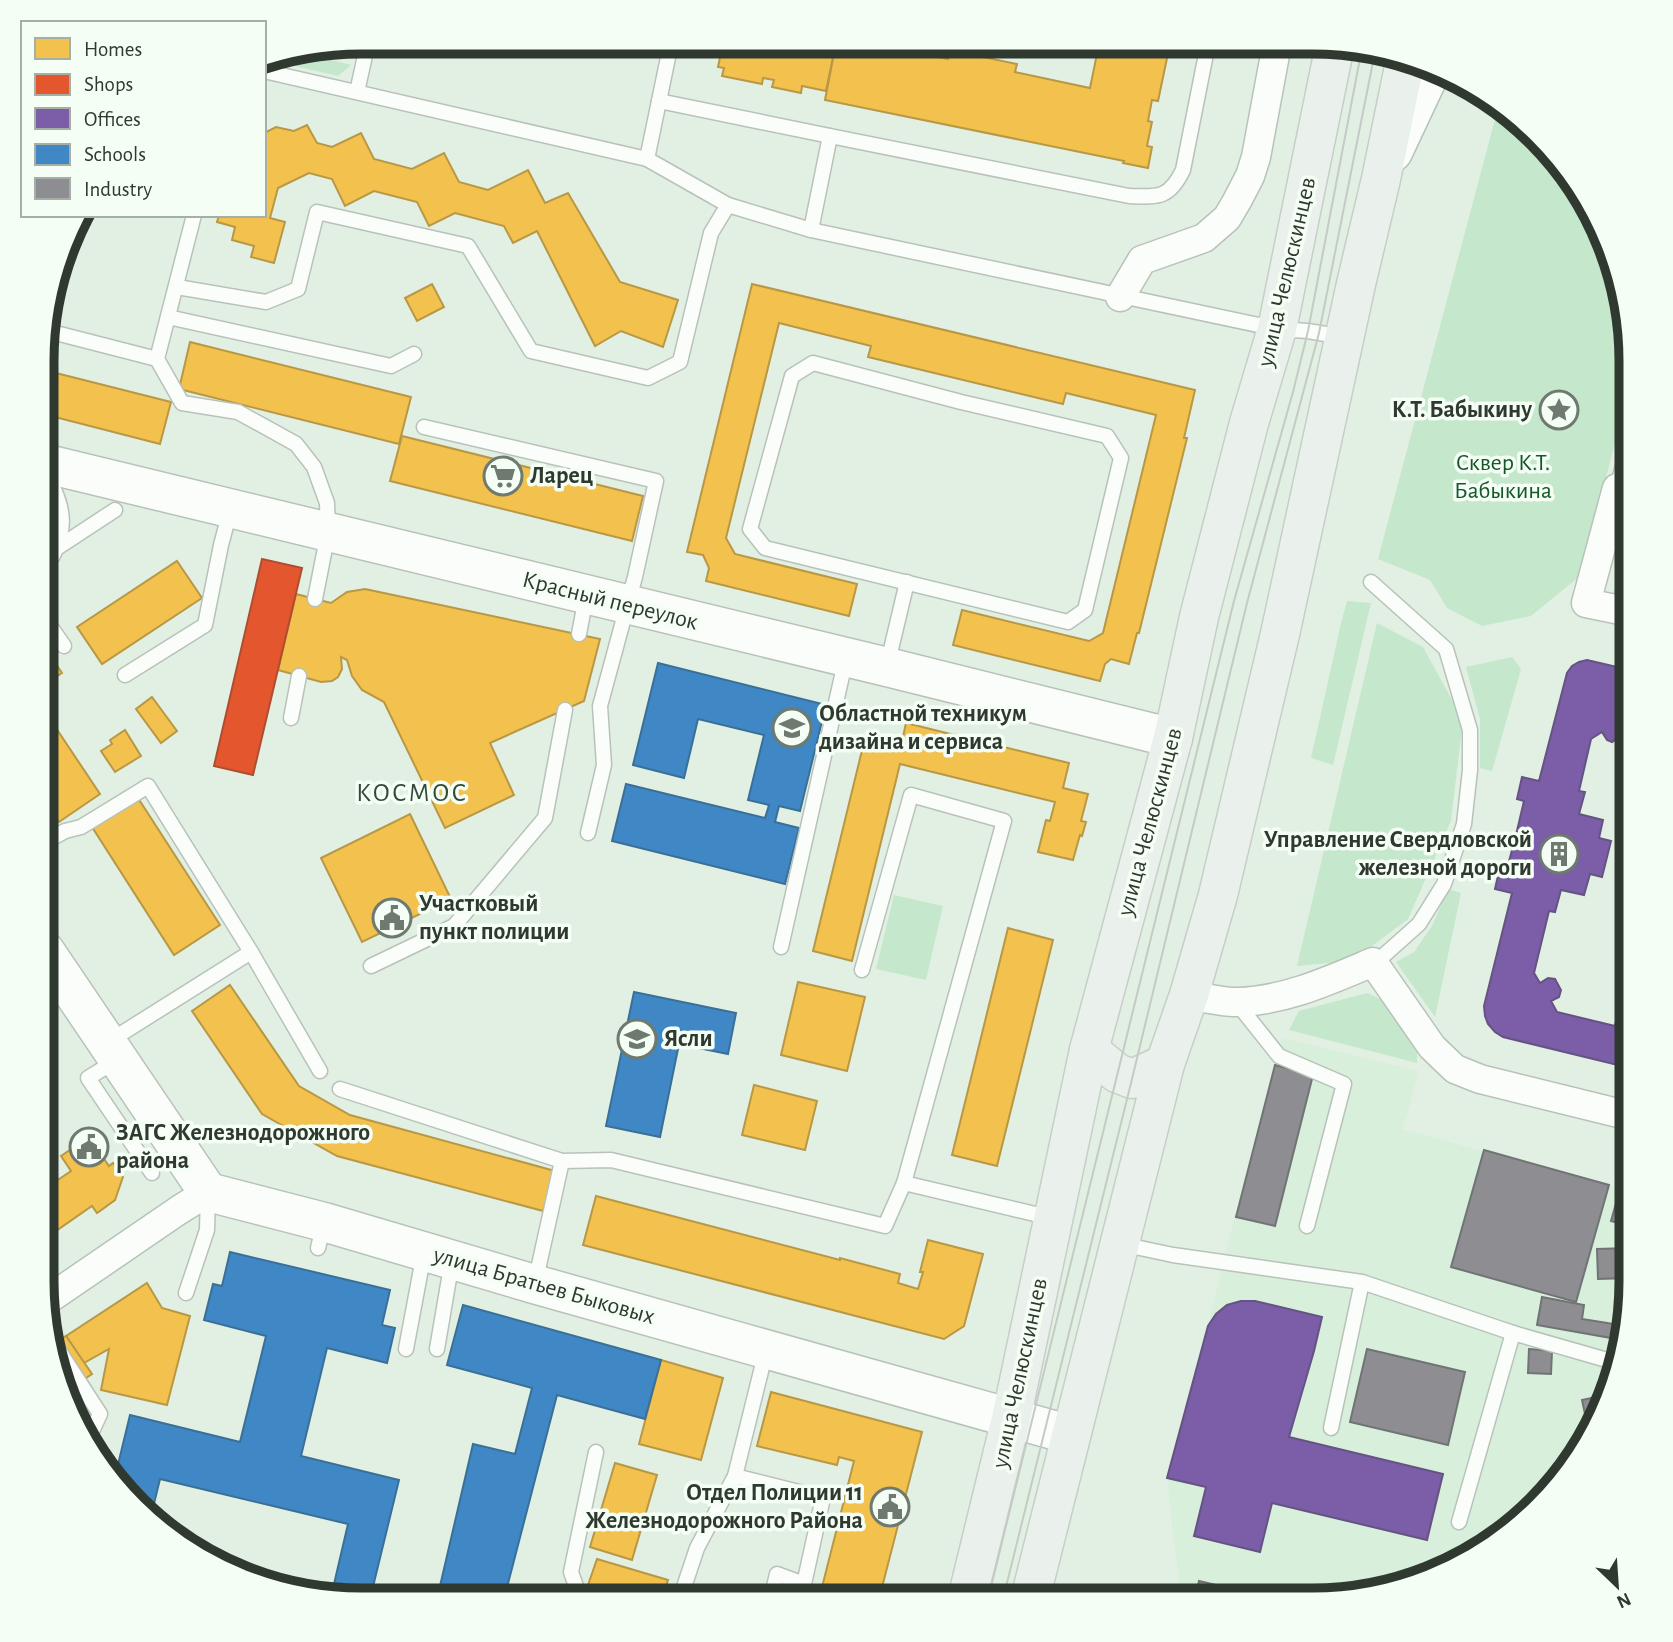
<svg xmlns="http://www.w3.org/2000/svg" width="1673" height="1642" viewBox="0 0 1673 1642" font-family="'Alegreya Sans',sans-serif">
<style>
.built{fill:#d7efdb}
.green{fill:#c5e7cb}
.homes{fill:#f2c14e;stroke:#b89845;stroke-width:2}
.shops{fill:#e4572e;stroke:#ae4e2f;stroke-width:2}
.offices{fill:#7b5ea7;stroke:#645383;stroke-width:2}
.schools{fill:#3f88c5;stroke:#3a7098;stroke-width:2}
.industry{fill:#8d8d92;stroke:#717475;stroke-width:2}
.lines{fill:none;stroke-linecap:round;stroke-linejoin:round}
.lane-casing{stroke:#b8c2b9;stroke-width:17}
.street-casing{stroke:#b8c2b9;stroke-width:31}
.secondary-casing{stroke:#b8c2b9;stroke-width:41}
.primary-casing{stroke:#c7cec8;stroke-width:41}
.lane{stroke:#fbfdfb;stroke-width:14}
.street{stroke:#fbfdfb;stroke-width:28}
.secondary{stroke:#fbfdfb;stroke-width:38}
.primary{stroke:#eaf0eb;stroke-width:38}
.tram{stroke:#c6cac6;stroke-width:2}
.labels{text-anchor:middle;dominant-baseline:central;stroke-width:7;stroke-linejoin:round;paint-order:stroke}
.street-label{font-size:24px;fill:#2f3930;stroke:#f4fef5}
.poi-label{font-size:24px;font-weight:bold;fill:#2f3930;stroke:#f4fef5;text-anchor:start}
.park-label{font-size:24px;fill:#155728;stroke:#f4fef5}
.neighbourhood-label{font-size:26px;letter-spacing:2px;fill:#344938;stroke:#f4fef5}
.rim{fill:none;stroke:#2f3930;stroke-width:9}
</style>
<rect width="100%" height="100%" fill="#e2f0e4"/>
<polygon class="built" points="1282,1038 1419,1071 1403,1129 1630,1192 1630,1302 1598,1422 1507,1534 1415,1583 1333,1599 1181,1599 1167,1478 1208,1326 1232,1228"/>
<g class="green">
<polygon points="302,52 351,65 338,76 264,59"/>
<polygon points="1498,108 1565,166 1614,258 1630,340 1630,386 1580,576 1531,616 1482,626 1447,608 1430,580 1378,559"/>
<polygon points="1630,527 1630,597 1613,594"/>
<polygon points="1347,601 1371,603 1333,765 1311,758 1341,623"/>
<polygon points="1377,623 1423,647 1463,720 1451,821 1408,919 1352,961 1297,966"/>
<polygon points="1512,657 1521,669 1492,771 1480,768 1480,719 1466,667"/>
<polygon points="1448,889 1461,893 1435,1017 1396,962 1414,952 1432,926"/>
<polygon points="894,895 943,906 926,980 876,969"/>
<polygon points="1367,993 1380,999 1395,1010 1417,1037 1417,1063 1289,1030 1299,1011"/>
</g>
<g class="homes">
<polygon points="723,43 836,43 826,91 802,86 801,93 772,87 774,80 763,78 762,84 722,76 724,68 718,67"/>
<polygon points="836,43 919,44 922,44 920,53 948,59 949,50 1017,64 1015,72 1090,88 1099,44 1170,44 1158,101 1152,100 1148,121 1152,122 1147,146 1152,147 1148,168 1123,163 1124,161 825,100"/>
<polygon points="307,125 317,143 332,147 361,133 374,159 412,169 444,153 459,182 488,190 528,170 545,203 568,193 620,282 678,300 663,347 621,331 595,346 537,231 513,243 504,226 455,213 429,226 417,202 374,191 345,206 332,179 309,173 278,188 270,218 285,222 274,263 251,257 254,246 232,240 235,227 217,222 219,215 264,215 264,133 276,127 294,131"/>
<polygon points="432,284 444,307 417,321 405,298"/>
<polygon points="752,284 1195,390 1184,438 1187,438 1139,633 1137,633 1129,664 1111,659 1105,664 1100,681 953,645 962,610 1089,641 1103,633 1156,415 1066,393 1063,404 868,357 871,346 779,323 726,538 735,554 857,584 849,616 706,581 709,568 703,555 687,552"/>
<polygon points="190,342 411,397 399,444 179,389"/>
<polygon points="48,371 171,402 160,444 47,415"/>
<polygon points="402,436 643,496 632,541 390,481"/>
<polygon points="177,561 202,598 102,664 77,627"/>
<polygon points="365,589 600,639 584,701 490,743 514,795 445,828 384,702 362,690 352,676 347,660 341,657 342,669 338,677 332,681 321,682 278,670 296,594 331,603 347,592"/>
<polygon points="46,649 62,673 46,683"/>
<polygon points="152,697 177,731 161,743 136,709"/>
<polygon points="46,713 100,794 59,822 45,803"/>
<polygon points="906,723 1069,763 1063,788 1088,794 1081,821 1086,822 1082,836 1080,835 1073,860 1038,852 1046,820 1050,821 1055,802 900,764 852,961 813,951 865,738 901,746"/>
<polygon points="125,730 141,756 115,772 101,751 112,744 110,740"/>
<polygon points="138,798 220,925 174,955 92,827"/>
<polygon points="410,814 451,899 362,942 321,858"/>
<polygon points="1008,928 1053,940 997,1166 952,1155"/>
<polygon points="798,982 865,997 847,1071 781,1055"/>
<polygon points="230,985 299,1086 350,1115 555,1171 543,1211 337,1156 262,1114 192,1011"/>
<polygon points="754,1085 817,1101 805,1150 742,1135"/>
<polygon points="89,1137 109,1166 113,1163 123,1177 115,1200 97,1213 92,1206 43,1240 43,1190 71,1171 61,1156"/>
<polygon points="596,1196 840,1260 840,1258 900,1274 898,1283 918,1289 923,1272 920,1272 928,1240 983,1254 964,1326 944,1339 583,1245"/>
<polygon points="147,1283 162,1308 190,1316 167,1405 101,1390 109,1349 84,1363 66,1336"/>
<polygon points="66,1336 92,1374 64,1393 53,1345"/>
<polygon points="661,1360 723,1378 701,1460 639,1444"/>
<polygon points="771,1392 922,1432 879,1599 819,1599 854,1461 839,1457 837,1465 757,1446"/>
<polygon points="615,1463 657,1475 632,1560 590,1547"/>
<polygon points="597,1559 668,1580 662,1599 636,1599 588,1585"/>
</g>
<polygon class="shops" points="262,559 302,568 253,775 214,766"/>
<g class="offices">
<polygon points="1587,660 1630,670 1630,715 1620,722 1624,730 1622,735 1612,742 1607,740 1602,732 1591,739 1579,791 1585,792 1579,814 1603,820 1599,838 1611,841 1602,877 1590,874 1584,895 1561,890 1555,912 1549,911 1534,973 1540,983 1548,978 1555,979 1561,990 1559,997 1551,1001 1557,1012 1615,1026 1620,1003 1630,1006 1630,1068 1503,1037 1495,1032 1488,1024 1485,1016 1484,1006 1512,893 1495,889 1500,867 1507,869 1516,835 1524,801 1517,799 1522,777 1539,781 1567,673 1572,666 1579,662"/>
<polygon points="1241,1301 1255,1301 1322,1317 1314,1351 1289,1437 1443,1474 1427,1540 1272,1503 1260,1552 1194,1536 1206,1487 1167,1478 1208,1326 1216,1314 1227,1305"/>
</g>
<g class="schools">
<polygon points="658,663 826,705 800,811 779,806 775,822 799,828 785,884 612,841 626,784 765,818 769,805 748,800 764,735 698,719 684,778 633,765"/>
<polygon points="634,992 736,1013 728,1054 679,1044 660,1137 606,1126"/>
<polygon points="230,1252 390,1290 382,1325 395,1328 387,1363 327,1348 301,1456 399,1480 370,1599 342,1599 331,1597 348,1524 160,1479 152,1512 114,1481 130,1415 240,1442 266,1336 204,1320 213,1284 222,1286"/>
<polygon points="463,1305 661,1360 645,1419 557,1395 504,1599 437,1599 473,1444 515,1454 532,1388 447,1365"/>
</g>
<g class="industry">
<polygon points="1275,1065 1313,1075 1275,1226 1236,1217"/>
<polygon points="1484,1150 1609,1185 1576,1302 1451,1267"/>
<polygon points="1618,1196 1630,1199 1630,1226 1611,1221"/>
<polygon points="1630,1248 1630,1278 1598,1279 1597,1249"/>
<polygon points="1542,1297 1584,1305 1582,1319 1614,1324 1611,1338 1537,1325"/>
<polygon points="1367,1349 1465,1372 1448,1445 1350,1422"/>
<polygon points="1529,1349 1552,1351 1551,1374 1528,1373"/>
<polygon points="1605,1395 1598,1422 1589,1433 1582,1400"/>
<polygon points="1199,1581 1263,1596 1262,1599 1195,1599"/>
</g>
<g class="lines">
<defs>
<g id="lane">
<polyline points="264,71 647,159 728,205 811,230 1277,329 1308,331 1343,337"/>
<polyline points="357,92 368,42"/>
<polyline points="659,101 830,136"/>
<polyline points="647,159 671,43"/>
<polyline points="194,215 157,359 182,403 238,412 296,444 314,467 327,503 328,533 315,599"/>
<path d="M 811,230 L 830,136 L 1129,196 C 1158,197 1169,199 1183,170 L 1208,44"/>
<polyline points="177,287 266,302 298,289 317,212 468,246 531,351 648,378 680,362 711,233 728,205"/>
<polyline points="168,317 391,366 414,354"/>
<polyline points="48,331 157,359"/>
<polygon points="813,363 961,402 1107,436 1121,458 1085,610 1068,622 765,548 750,529 792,376"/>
<polyline points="424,427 656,481 635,577 600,706 604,765 588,833"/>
<polyline points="1617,488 1630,440"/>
<polyline points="51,552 115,510"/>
<polyline points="1371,582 1446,649 1470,730 1470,770 1464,824 1444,884 1419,924 1382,957 1373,962"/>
<polyline points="46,620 64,646"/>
<polyline points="579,634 586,597"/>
<polyline points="887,666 907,582"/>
<polyline points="125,675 205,625 221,545 230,511"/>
<polyline points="291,718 299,676"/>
<polyline points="45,842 65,831 81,827 148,786 251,952 108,1042"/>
<polyline points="781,947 846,658"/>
<polyline points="251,952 320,1071"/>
<polyline points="371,966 454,926 545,818 565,710"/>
<polyline points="862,970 911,795 1004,821 904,1183"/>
<polyline points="1236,1002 1279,1056 1344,1084 1307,1226"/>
<polyline points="117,1060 88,1078 152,1173"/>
<polyline points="340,1089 562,1161 611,1160 885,1226 904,1183 1052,1218"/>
<polyline points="1121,1244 1173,1255 1362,1282 1513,1333 1614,1362"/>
<polyline points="318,1248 324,1223"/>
<polyline points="535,1283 562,1161"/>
<polyline points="186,1293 207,1230 208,1194"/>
<polyline points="52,1340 100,1414 88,1440"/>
<polyline points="406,1349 424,1253"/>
<polyline points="437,1349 452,1261"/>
<polyline points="1331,1428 1362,1282"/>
<polyline points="735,1476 823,1498 804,1584 777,1574 771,1599"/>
<polyline points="1459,1522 1513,1333"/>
<polyline points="590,1599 578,1592 571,1572 596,1452"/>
<polyline points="680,1599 697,1548 735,1476 766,1351"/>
</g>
<g id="street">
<polyline points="1120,297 1142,260 1204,238 1227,218 1237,201 1250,176 1256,157 1277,44"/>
<polyline points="1630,488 1617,488 1586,603 1630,612"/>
<path d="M 47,552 C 57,529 58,515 47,491"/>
<path d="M 1189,995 C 1204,998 1222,1002 1237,1002 C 1285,1001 1330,980 1373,962 L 1432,1047 L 1455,1069 L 1480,1079 L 1630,1116"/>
<polyline points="43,1303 179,1210 208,1192"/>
</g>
<g id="secondary">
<polyline points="1393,152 1431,71"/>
<polyline points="47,464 887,667 1173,738"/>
<polyline points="45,951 208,1192 324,1222 534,1284 1071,1435"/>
</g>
<g id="primary">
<polyline points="1089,1050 1117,1073 1132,1079 1165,1064"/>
<polyline points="967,1599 1011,1419 1089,1050 1173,738 1199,617 1249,423 1277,329 1335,45"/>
<polyline points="1030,1599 1165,1064 1189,995 1218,895 1280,634 1356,284 1381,179 1405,62"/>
</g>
</defs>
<use href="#lane" class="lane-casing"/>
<use href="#street" class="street-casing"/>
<use href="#secondary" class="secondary-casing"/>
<use href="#primary" class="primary-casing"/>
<use href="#lane" class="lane"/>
<use href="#street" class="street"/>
<use href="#secondary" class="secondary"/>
<use href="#primary" class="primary"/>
<g class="tram">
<polyline points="988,1599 1234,601 1293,392 1308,331 1362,48"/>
<polyline points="1003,1599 1132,1079 1247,603 1319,333 1375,52"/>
</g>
</g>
<defs>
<symbol id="sight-ring" viewBox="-11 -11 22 22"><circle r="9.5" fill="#f4fef5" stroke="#6e796f" stroke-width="1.5"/><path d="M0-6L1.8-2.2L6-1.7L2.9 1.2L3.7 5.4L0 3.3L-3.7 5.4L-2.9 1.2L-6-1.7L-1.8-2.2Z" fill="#6e796f"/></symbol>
<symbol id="supermarket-ring" viewBox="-11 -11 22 22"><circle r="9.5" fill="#f4fef5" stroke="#6e796f" stroke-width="1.5"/><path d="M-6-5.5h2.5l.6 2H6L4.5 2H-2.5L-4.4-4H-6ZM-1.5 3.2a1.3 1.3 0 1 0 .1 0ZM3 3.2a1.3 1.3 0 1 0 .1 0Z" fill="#6e796f"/></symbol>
<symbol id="university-ring" viewBox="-11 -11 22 22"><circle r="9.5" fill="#f4fef5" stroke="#6e796f" stroke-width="1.5"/><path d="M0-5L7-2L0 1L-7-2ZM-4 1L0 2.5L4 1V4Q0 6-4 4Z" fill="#6e796f"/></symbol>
<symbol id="building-ring" viewBox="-11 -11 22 22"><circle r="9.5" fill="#f4fef5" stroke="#6e796f" stroke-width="1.5"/><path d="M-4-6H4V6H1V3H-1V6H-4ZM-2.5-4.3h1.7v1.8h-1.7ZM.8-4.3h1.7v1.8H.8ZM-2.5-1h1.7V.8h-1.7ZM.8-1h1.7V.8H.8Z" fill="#6e796f"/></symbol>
<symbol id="civic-ring" viewBox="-11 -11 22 22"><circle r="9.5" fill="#f4fef5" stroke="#6e796f" stroke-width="1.5"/><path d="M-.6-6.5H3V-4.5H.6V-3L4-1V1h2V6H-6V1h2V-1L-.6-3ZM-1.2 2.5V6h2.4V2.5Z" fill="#6e796f"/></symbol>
<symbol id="school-ring" viewBox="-11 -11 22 22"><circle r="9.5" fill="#f4fef5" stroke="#6e796f" stroke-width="1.5"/><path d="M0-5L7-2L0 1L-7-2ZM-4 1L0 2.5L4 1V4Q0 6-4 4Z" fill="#6e796f"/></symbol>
</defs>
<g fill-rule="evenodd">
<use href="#sight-ring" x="1537" y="388" width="44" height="44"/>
<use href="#supermarket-ring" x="481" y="454" width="44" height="44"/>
<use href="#university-ring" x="770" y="706" width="44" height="44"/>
<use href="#building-ring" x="1537" y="832" width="44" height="44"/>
<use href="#civic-ring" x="370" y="896" width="44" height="44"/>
<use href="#school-ring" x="615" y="1017" width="44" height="44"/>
<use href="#civic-ring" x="67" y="1125" width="44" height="44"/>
<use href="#civic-ring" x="868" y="1485" width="44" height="44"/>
</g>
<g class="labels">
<g class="street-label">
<text transform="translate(1287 272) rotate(-77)">улица Челюскинцев</text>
<text transform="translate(610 601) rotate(14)">Красный переулок</text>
<text transform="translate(1150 822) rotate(-75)">улица Челюскинцев</text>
<text transform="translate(544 1286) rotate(16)">улица Братьев Быковых</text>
<text transform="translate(1020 1373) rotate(-78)">улица Челюскинцев</text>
</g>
<g class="poi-label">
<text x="1532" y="410" text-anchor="end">К.Т. Бабыкину</text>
<text x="530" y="476">Ларец</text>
<text x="819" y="714">Областной техникум<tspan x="819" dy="28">дизайна и сервиса</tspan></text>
<text x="1532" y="840" text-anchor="end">Управление Свердловской<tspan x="1532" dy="28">железной дороги</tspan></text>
<text x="419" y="904">Участковый<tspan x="419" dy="28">пункт полиции</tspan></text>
<text x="664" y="1039">Ясли</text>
<text x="116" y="1133">ЗАГС Железнодорожного<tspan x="116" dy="28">района</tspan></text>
<text x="863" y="1493" text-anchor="end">Отдел Полиции 11<tspan x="863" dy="28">Железнодорожного Района</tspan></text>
</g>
<g class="park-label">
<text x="1503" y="463">Сквер К.Т.<tspan x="1503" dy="28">Бабыкина</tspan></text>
</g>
<g class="neighbourhood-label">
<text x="412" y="793">КОСМОС</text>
</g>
</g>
<path d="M0 0H1673V1642H0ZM361 54H1312A307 307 0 0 1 1619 361V1281A307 307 0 0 1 1312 1588H361A307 307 0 0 1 54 1281V361A307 307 0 0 1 361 54Z" fill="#f4fef5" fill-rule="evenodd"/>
<path class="rim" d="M361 54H1312A307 307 0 0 1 1619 361V1281A307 307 0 0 1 1312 1588H361A307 307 0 0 1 54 1281V361A307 307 0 0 1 361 54Z"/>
<rect x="21" y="21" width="245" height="196" fill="#f4fef5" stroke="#a5afa6" stroke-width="2"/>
<rect x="35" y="38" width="35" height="21" fill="#f2c14e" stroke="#a5afa6" stroke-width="2"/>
<text x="84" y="56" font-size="21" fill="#2f3930">Homes</text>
<rect x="35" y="74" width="35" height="21" fill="#e4572e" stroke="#a5afa6" stroke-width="2"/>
<text x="84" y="91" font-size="21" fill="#2f3930">Shops</text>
<rect x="35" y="108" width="35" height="21" fill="#7b5ea7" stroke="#a5afa6" stroke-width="2"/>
<text x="84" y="126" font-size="21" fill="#2f3930">Offices</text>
<rect x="35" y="144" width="35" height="21" fill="#3f88c5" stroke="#a5afa6" stroke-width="2"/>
<text x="84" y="161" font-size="21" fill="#2f3930">Schools</text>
<rect x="35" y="178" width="35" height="21" fill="#8d8d92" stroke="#a5afa6" stroke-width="2"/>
<text x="84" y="196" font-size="21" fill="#2f3930">Industry</text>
<g transform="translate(1617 1586) rotate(155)" stroke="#f4fef5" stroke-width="5" paint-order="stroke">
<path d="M0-5L12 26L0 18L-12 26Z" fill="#2f3930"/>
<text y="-10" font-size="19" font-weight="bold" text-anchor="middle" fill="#2f3930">N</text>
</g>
</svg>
